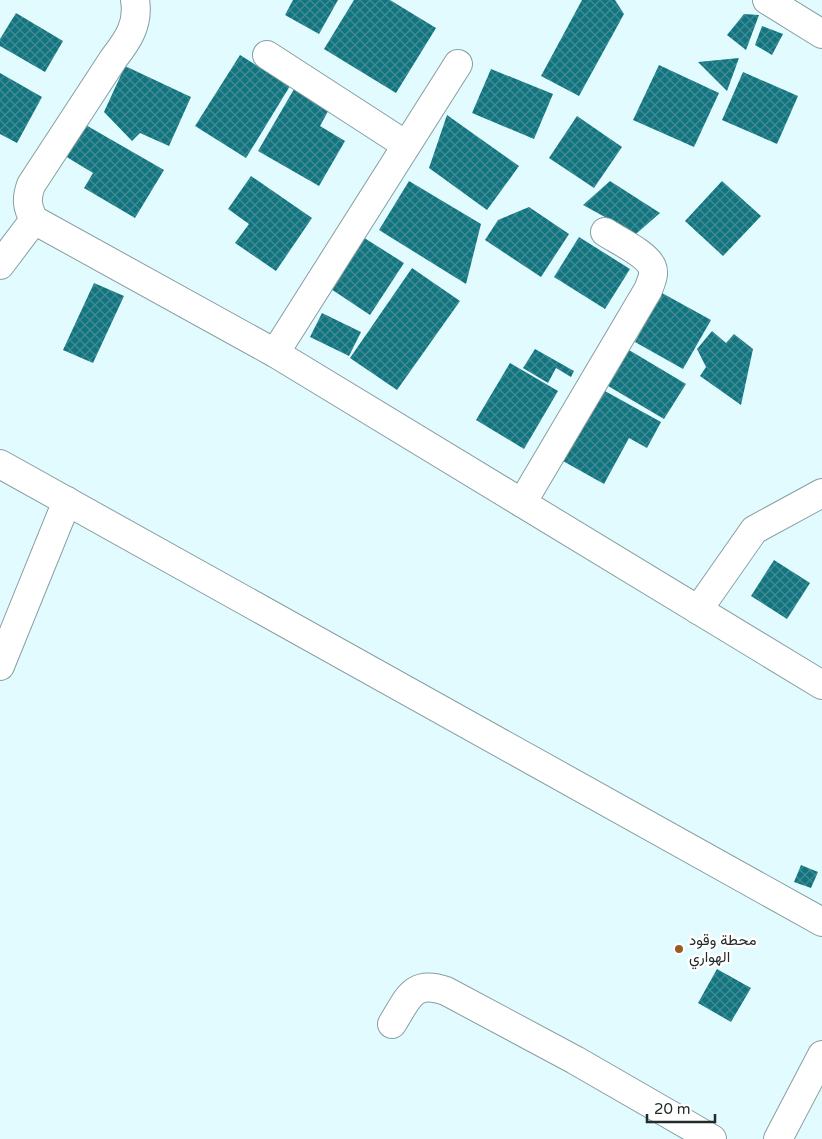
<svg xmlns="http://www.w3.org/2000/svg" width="822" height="1139" viewBox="0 0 822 1139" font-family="'Varela Round',Vazirmatn,sans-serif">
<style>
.building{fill:url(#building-cross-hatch)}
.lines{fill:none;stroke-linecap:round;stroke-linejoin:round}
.minor-casing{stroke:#889ea2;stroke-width:30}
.major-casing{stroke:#889ea2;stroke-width:30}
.minor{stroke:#fff;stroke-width:28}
.major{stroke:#fff;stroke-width:28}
.poi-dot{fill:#9b5b24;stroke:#fff;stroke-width:2}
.labels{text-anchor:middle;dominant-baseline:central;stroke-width:5;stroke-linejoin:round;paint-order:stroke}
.poi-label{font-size:15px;fill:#222b2c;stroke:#fff;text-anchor:start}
</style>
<defs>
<pattern id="building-cross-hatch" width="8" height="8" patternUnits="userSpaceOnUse" patternTransform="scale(1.25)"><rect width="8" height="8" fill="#117580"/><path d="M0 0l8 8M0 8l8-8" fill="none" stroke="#458b93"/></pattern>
</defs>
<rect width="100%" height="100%" fill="#e2fbfe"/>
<g class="building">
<polygon points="293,0 338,0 319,34 285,15"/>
<polygon points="354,0 390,0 436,28 396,93 324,49"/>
<polygon points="582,0 615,0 624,14 579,96 541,76"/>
<polygon points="16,13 63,41 45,72 0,46 0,39"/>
<polygon points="744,14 759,15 746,50 727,35"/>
<polygon points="762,26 783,34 772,55 755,45"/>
<polygon points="240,55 290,86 246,158 195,126"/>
<polygon points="739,58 727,91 698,62"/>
<polygon points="659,65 719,93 694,147 633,120"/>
<polygon points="125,66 191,97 169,146 140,133 132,141 104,112"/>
<polygon points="491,69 553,94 534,139 472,113"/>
<polygon points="743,72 798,96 777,144 722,120"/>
<polygon points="0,73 42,97 17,143 0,134"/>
<polygon points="297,84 332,104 320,126 345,141 319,186 258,151"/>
<polygon points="447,115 519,166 487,210 429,168"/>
<polygon points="577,116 622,147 594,188 549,158"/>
<polygon points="84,124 164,170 135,218 84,188 93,173 65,156"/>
<polygon points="251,176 312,218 276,271 235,243 249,224 228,209"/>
<polygon points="409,181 481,224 466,284 379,230"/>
<polygon points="610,181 660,213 636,234 583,205"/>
<polygon points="722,181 761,216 723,256 685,221"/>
<polygon points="529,207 569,234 541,277 485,240 498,220"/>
<polygon points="358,234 404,263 370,315 325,285"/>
<polygon points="579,237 630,269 605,309 554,277"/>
<polygon points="412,268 460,301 397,390 350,358"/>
<polygon points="94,283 124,296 93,363 63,350"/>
<polygon points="662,293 711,320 683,369 635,342"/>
<polygon points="322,313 361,332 349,356 310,337"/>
<polygon points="712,331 726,343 734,334 753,349 741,405 700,376 706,367 697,349"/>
<polygon points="624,347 686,384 664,419 603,383"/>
<polygon points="535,349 574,371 571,377 556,368 548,383 523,368"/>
<polygon points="510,363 558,391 524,449 476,420"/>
<polygon points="594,385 661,422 647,448 629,438 604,484 554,456"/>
<polygon points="774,560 810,583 787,619 751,596"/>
<polygon points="801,865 818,872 811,888 794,882"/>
<polygon points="717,969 751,988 731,1022 698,1003"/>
</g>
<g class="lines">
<defs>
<g id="minor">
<path d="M 135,0 C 139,24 128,40 114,58 L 31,185 C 26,199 27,207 34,220 L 275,353 L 822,685"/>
<polyline points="767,0 822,34"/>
<polyline points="267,55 406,145"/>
<polyline points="0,265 34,220"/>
<polyline points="275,353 458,64"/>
<polyline points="0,464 822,922"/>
<path d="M 522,503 L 648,290 C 651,282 655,274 652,267 C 647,254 617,240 605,232"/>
<polyline points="698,610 754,530 822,493"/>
<polyline points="0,666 67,501"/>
<path d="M 392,1024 C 408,999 412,979 446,991 L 575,1060 L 712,1139"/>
</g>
<polyline id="major" points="778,1139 822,1055"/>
</defs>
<use href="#minor" class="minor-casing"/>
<use href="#major" class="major-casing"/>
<use href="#minor" class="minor"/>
<use href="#major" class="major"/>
</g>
<circle class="poi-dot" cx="679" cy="949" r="5"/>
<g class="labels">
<g class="poi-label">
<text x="689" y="940">محطة وقود<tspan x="689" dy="17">الهواري</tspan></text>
</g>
</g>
<path d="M647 1114v8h68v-8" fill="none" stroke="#222b2c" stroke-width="2.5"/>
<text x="654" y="1114" font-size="15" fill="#222b2c" stroke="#ffffff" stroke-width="4" paint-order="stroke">20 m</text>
</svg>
